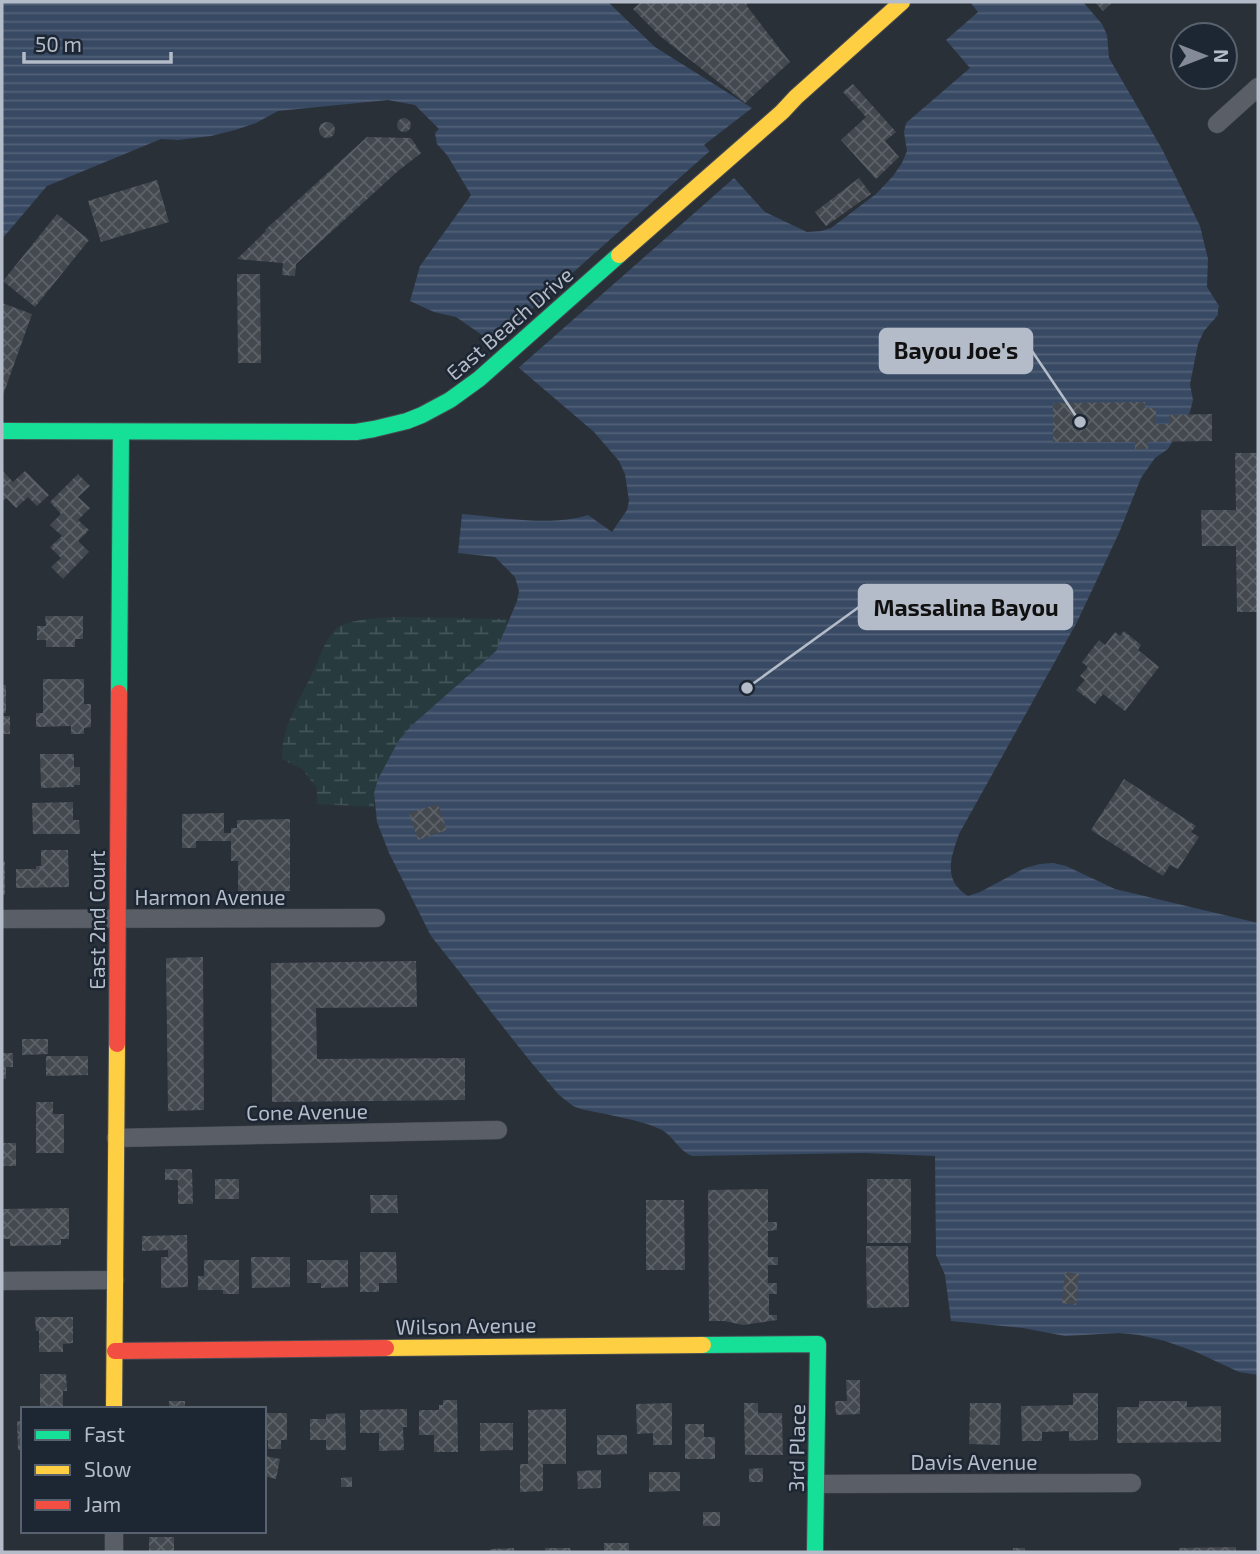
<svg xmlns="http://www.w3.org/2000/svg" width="1260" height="1554" viewBox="0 0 1260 1554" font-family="'Exo 2',sans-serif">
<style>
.wetland{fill:url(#wetland-marsh)}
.water{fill:url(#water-rules)}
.pier{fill:#2a3038}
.building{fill:url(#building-cross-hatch)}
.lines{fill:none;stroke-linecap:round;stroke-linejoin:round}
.street-casing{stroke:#484c53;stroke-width:19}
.fast-casing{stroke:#484c53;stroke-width:18}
.slow-casing{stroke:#484c53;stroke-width:18}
.jam-casing{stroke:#484c53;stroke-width:18}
.street{stroke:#5a5e66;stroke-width:18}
.fast{stroke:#16e098;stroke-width:16}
.slow{stroke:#ffcf43;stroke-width:16}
.jam{stroke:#f24e42;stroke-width:16}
.labels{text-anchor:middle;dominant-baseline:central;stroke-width:5;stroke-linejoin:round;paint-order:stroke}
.street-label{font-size:21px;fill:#b4bcc9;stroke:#1d2633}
.leader{fill:none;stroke:#b4bcc9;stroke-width:2.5}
.callout-dot{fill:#b4bcc9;stroke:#1d2633;stroke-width:2.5}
.callout{fill:#b4bcc9;stroke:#b4bcc9;stroke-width:2.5}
.callout-label{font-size:23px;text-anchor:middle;font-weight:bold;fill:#111}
</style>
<defs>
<pattern id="wetland-marsh" width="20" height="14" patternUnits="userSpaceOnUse" patternTransform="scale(1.75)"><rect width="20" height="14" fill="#273a3e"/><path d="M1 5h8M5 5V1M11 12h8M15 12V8" fill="none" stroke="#445559"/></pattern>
<pattern id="water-rules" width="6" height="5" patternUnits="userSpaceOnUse" patternTransform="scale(1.75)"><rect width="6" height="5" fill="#384963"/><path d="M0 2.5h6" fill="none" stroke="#526178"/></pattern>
<pattern id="building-cross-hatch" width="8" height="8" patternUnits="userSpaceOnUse" patternTransform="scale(1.75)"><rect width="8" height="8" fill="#444950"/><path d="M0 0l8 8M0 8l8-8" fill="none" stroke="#5d6168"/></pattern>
</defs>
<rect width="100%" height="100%" fill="#2a3038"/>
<path class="wetland" d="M 400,617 L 508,619 L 501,643 L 496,651 L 412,725 L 374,793 L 374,807 L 317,804 L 317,788 L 302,769 L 282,759 C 281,727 300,700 313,672 C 320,658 324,641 336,629 C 348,618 384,618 400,617 Z"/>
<path class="water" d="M 2,2 L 608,2 L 655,47 L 752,108 L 704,145 L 765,212 L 807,232 L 821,231 L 831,228 L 876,194 L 893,176 L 902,163 L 907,151 L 904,132 L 906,123 L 970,68 L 946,40 L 978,12 L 970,2 L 1083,2 L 1102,24 L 1107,35 L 1109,58 L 1162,149 L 1200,226 L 1208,259 L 1207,287 L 1219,306 L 1218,310 L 1218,315 L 1204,331 L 1198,344 L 1190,384 L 1193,400 L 1190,412 L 1168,449 L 1155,458 L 1141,478 L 1119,533 L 1077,622 L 959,834 C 951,858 942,879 968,896 L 980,892 L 1025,868 L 1040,864 L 1053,863 L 1066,866 L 1115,889 L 1258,923 L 1258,1375 L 1239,1372 L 1196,1352 L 1165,1341 L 1139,1335 L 1119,1333 L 1065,1336 L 1023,1328 L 951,1321 L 945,1275 L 936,1255 L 935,1156 L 863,1153 L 692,1156 C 679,1151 674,1137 662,1130 C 643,1120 603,1114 581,1109 L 573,1106 L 559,1095 L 530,1061 L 431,936 L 389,853 L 377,822 L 374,793 L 378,779 L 399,740 L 412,725 L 496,651 L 517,601 L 519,591 L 515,577 L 495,557 L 458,553 L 462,514 C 500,517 551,527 588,515 L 612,532 L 627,510 L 629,501 L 625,474 L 619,461 L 594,432 L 491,344 L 482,335 L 456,317 L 434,312 L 410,301 L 420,266 L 471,195 L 447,155 L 437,144 L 435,133 L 439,129 L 415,105 L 388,100 L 278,111 L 256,123 L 235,130 L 211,136 L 178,140 L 161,139 L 47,186 L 2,239 Z"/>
<polygon class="pier" points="711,150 734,178 516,370 489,347"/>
<g class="building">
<polygon points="641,2 749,2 746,5 790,62 745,103 660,36 633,9"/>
<polygon points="1095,2 1113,2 1103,11"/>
<polygon points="853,84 896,132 885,141 899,157 876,179 841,140 866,117 843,92"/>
<circle cx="404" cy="125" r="7"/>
<circle cx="327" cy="130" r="8"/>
<polygon points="367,137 411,138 421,153 398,171 296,264 295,276 282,275 283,263 237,259 266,231 265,230"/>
<polygon points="859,178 871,194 826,226 815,212"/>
<polygon points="157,180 169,222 101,242 88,201"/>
<polygon points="57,214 89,240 35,307 3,281"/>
<polygon points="237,274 260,274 261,363 238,363"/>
<polygon points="2,303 32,314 2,398"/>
<polygon points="1145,402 1145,408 1156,408 1156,424 1169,424 1169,415 1212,414 1212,441 1148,442 1148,449 1135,449 1135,442 1053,442 1053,403"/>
<polygon points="1235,453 1258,453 1258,612 1237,612 1236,546 1202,546 1201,510 1236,510"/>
<polygon points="2,470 13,482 25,471 49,495 37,506 28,497 16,508 6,498 2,501"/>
<polygon points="78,474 90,486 78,497 90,508 78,520 89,530 78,541 89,552 63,579 51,567 61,558 50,547 62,536 50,525 61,514 50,502"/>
<polygon points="45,616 83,616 83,639 75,639 75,647 46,647 46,640 37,640 37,626 46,626"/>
<polygon points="1124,631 1141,645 1138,650 1159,667 1125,711 1103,694 1095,704 1076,690 1085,680 1080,676 1088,667 1082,662 1099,640 1105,645 1115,632 1120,636"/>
<polygon points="43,679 84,679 84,704 91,704 91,727 84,728 84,734 71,734 71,726 36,727 36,713 43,713"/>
<rect x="2" y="685" width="4" height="28"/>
<rect x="2" y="716" width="8" height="18"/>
<polygon points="40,754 74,754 74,767 80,767 80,785 74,785 74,787 41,788"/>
<polygon points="1124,779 1196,826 1191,832 1199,837 1178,869 1170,865 1163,876 1091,830"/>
<polygon points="73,802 73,820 79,820 80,834 33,834 32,803"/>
<polygon points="438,804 447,830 418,840 409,813"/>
<polygon points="224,813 224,833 231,833 231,828 237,828 237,820 290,819 290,891 238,891 238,861 231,861 231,841 196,841 196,848 182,848 182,814"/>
<polygon points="41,850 68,850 69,887 16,888 16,869 36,869 36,866 41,866"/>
<polygon points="5,861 5,895 2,895 2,862"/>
<polygon points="203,957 204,1110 168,1111 166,958"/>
<polygon points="416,961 417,1007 316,1008 317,1059 465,1058 465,1100 272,1102 271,963"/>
<polygon points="22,1039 48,1039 48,1054 22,1055"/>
<polygon points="2,1053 13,1053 13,1067 6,1067 6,1079 2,1079"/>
<polygon points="46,1056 88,1056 88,1075 46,1076"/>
<polygon points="36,1102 53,1102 53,1114 64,1114 64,1153 36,1153"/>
<rect x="2" y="1143" width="14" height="23"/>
<polygon points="165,1169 192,1169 193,1204 178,1204 178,1180 165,1180"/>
<rect x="215" y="1179" width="24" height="20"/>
<rect x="867" y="1179" width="44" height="64"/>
<polygon points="768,1189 768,1222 777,1222 777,1230 768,1231 768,1257 778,1257 778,1265 768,1265 768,1283 777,1283 777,1294 769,1294 769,1315 777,1315 777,1320 743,1325 724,1321 709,1321 708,1190"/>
<polygon points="370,1195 397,1195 398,1213 371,1213"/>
<polygon points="646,1200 684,1200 685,1270 646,1270"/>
<polygon points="69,1208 69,1239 61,1239 61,1245 10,1246 10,1239 2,1239 2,1209"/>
<polygon points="187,1235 188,1287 161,1288 161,1257 168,1257 168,1250 142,1251 142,1236"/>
<polygon points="866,1246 908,1246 909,1307 867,1308"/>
<polygon points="360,1252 396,1252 397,1283 379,1283 379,1292 360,1292"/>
<polygon points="251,1257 290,1257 290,1287 252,1288"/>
<polygon points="204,1260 239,1260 239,1294 223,1294 223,1290 198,1290 198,1276 204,1276"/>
<polygon points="307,1260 348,1260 348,1287 321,1288 321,1283 307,1283"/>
<polygon points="1065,1272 1079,1274 1076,1305 1062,1303"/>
<polygon points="35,1317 73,1317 73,1343 63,1344 63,1352 39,1352 39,1331 36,1331"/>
<polygon points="40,1374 66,1374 67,1391 63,1391 63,1409 40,1409"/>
<polygon points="846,1380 860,1380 860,1414 836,1415 835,1401 847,1401"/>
<polygon points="1073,1393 1098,1393 1098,1440 1069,1441 1069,1431 1042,1432 1042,1441 1022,1441 1021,1406 1073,1405"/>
<polygon points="443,1400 457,1400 458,1452 434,1452 434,1435 419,1435 419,1410 439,1410 439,1405 443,1405"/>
<rect x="169" y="1401" width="16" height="8"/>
<polygon points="1139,1401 1187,1401 1187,1407 1221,1406 1221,1442 1117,1443 1117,1407 1139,1407"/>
<polygon points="672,1403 672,1445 653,1445 653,1433 637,1434 636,1404"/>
<polygon points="744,1403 758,1403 758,1413 782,1413 783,1455 745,1455"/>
<polygon points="970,1403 1001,1403 1000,1445 969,1444"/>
<polygon points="407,1409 407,1427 403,1427 404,1450 379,1451 379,1433 360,1433 360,1410"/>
<polygon points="566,1409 566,1464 543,1464 543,1491 520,1492 520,1464 528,1464 528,1410"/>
<polygon points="264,1413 287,1413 287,1440 281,1440 281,1449 268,1449 268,1440 264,1440"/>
<polygon points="345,1413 346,1450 326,1450 326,1440 310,1440 310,1419 326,1419 326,1414"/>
<polygon points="17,1421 23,1421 23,1450 18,1450"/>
<polygon points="480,1423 513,1423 513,1450 480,1451"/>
<polygon points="685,1424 704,1424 704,1437 715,1437 715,1459 685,1459"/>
<polygon points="597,1435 627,1435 627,1454 597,1455"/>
<polygon points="265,1456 280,1459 276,1479 264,1476"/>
<polygon points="763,1468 763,1482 749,1482 749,1469"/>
<polygon points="601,1470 601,1488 578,1489 577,1471"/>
<polygon points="649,1472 680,1472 680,1491 649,1492"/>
<polygon points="352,1477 352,1487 341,1487 341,1478"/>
<rect x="703" y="1512" width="17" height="14"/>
<rect x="149" y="1537" width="25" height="15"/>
<rect x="604" y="1543" width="25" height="9"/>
<polygon points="1236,1547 1236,1552 1180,1552 1179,1548"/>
<polygon points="514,1548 514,1552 490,1552 490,1549"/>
<polygon points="545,1548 570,1548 571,1552 545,1552"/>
<rect x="1013" y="1548" width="12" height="4"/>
</g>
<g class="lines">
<defs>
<g id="street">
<polyline points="1217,124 1258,87"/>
<polyline points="2,919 376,918"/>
<polyline points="116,1138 498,1130"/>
<polyline points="2,1281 115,1280"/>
<polyline points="816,1484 1132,1483"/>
<polyline points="114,1552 114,1531"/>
</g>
<g id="fast">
<polyline points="2,431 356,432 374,429 407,421 422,415 450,400 479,379 619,255"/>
<polyline points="119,693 121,432"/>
<polyline points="703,1345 818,1344 815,1552"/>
</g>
<g id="slow">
<polyline points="619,255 782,112 796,97 902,2"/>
<polyline points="386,1348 703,1345"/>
<polyline points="114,1409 117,1044"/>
</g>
<g id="jam">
<polyline points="117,1044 119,693"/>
<polyline points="115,1351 386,1348"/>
</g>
</defs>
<use href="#street" class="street-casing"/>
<use href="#fast" class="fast-casing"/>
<use href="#slow" class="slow-casing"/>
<use href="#jam" class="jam-casing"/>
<use href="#street" class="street"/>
<use href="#fast" class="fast"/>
<use href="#slow" class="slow"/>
<use href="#jam" class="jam"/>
</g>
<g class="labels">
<g class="street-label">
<text transform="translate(509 323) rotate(-41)">East Beach Drive</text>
<text x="210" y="896">Harmon Avenue</text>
<text transform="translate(96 920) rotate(-90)">East 2nd Court</text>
<text transform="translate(307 1111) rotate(-1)">Cone Avenue</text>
<text transform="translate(466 1325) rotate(-1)">Wilson Avenue</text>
<text transform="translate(796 1448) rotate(-89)">3rd Place</text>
<text x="974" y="1461">Davis Avenue</text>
</g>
</g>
<path class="leader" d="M1080 422L1032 351M747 688L859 607"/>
<g class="callout-dot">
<circle cx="1080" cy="422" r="7"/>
<circle cx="747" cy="688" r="7"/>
</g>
<g class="callout">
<rect x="880" y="329" width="152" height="44" rx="7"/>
<rect x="859" y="585" width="213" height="44" rx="7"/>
</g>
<g class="callout-label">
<text x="956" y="359">Bayou Joe's</text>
<text x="966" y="616">Massalina Bayou</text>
</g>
<rect width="1260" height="1554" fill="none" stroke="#b4bcc9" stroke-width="7"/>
<rect x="21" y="1407" width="245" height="126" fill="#1d2633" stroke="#59626f" stroke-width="2"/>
<rect x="35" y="1430" width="35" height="10" fill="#16e098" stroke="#59626f" stroke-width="2"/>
<text x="84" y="1442" font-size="21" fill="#b4bcc9">Fast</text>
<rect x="35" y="1465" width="35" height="10" fill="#ffcf43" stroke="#59626f" stroke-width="2"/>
<text x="84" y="1477" font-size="21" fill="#b4bcc9">Slow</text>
<rect x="35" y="1500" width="35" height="10" fill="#f24e42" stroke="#59626f" stroke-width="2"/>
<text x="84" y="1512" font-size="21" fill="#b4bcc9">Jam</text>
<g transform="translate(1204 56) rotate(90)"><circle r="33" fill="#1d2633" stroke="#59626f" stroke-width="2"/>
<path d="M0-5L12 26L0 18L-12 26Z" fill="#848b96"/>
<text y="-10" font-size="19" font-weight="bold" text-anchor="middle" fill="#b4bcc9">N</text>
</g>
<path d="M24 52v10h147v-10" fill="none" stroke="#b4bcc9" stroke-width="3.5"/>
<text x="35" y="52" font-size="21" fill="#b4bcc9" stroke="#1d2633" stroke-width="5" paint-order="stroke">50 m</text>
</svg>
